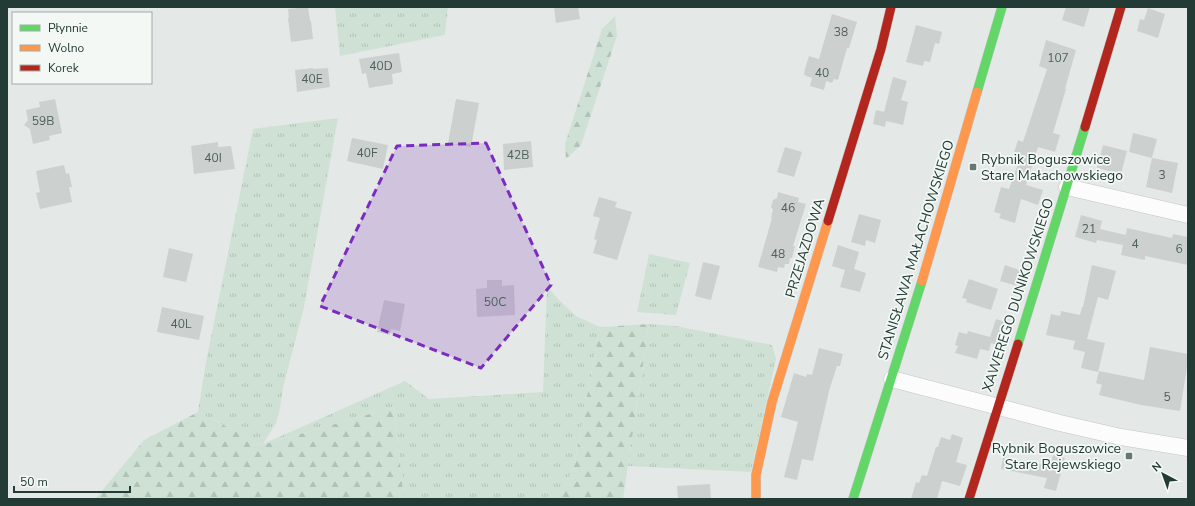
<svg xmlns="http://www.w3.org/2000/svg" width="1195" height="506" viewBox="0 0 1195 506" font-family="'Nunito Sans',sans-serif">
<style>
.grass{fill:url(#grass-tufts)}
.forest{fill:url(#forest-firs)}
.building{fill:#ccd0cf}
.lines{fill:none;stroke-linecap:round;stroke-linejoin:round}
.street-casing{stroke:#c1c6c4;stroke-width:17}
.fast-casing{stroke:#c0c6c4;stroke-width:10}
.slow-casing{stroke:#c0c6c4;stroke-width:10}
.jam-casing{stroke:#c0c6c4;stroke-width:10}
.street{stroke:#fbfcfb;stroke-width:16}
.fast{stroke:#63d668;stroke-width:9}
.slow{stroke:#ff974d;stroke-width:9}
.jam{stroke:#b3261e;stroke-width:9}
.marked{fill:#7b2cbf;fill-opacity:0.2;stroke:#7b2cbf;stroke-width:3;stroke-dasharray:8 5;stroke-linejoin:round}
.poi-dot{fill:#677873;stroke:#f3f8f5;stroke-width:1.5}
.labels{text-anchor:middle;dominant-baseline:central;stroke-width:3.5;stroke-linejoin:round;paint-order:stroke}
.number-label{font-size:12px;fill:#4e615c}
.poi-label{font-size:14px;fill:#233b35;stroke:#f3f8f5;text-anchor:start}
.street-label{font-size:14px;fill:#233b35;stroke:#f3f8f5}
</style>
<defs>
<pattern id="grass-tufts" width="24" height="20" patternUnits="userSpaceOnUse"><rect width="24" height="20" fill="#cfe1d5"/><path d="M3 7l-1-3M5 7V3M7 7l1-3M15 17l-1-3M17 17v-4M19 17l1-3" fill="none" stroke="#b1c2b7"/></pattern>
<pattern id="forest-firs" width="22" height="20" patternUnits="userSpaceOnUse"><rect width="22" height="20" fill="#cfe1d5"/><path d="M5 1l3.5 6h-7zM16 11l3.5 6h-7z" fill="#b1c2b7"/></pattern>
</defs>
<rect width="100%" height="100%" fill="#e4e9e7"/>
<g class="grass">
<polygon points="335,7 448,7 445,35 340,56"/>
<polygon points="338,118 304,307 283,388 280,408 276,423 263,444 405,381 429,399 543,392 547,286 558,299 576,316 600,327 574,466 558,499 404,499 394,407 262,445 198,412 206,362 253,129"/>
<polygon points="649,254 690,263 676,315 637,312"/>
<polygon points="649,324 676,326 772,345 776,359 751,472 628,466"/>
</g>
<g class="forest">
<polygon points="615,16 617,36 581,145 566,159 565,144 602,29"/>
<polygon points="649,324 623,499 558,499 574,466 600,327"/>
<polygon points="394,407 404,499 95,499 144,440 198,412 262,445"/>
</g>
<g class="building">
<polygon points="308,7 310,21 311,21 313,39 291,42 288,18 289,18 288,9"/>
<polygon points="554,7 578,7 580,19 556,23"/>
<polygon points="1066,7 1090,7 1084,27 1062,20"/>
<polygon points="1148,8 1165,14 1158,38 1137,31 1140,19 1144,20"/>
<polygon points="832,14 857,22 849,48 847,48 838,80 834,79 832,83 826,81 824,90 810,86 812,78 804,75 805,69 809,56 819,59"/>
<polygon points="916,25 942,32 939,44 935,43 930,62 924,61 923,66 906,62"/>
<polygon points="1046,40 1076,50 1065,89 1066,89 1053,133 1060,135 1055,152 1038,147 1026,185 1043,190 1038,205 1021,199 1015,223 999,218 1001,214 994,212 1001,187 1009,189 1018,164 1011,162 1018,140 1023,142 1047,69 1039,66"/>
<polygon points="399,53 402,72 392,74 393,84 369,88 366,73 362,74 359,59"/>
<polygon points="313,68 313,69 328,68 330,87 297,92 295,70"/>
<polygon points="893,77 907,81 901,100 908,102 903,125 886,121 885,127 873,124 876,110 884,112"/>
<polygon points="55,99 62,133 49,136 50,140 33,144 30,129 24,125 28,120 26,110 40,107 39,102"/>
<polygon points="456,99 479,103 471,147 448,143"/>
<polygon points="1133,133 1157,139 1152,158 1129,152"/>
<polygon points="352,138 388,145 383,169 347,161"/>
<polygon points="531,141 533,167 504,170 503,144"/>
<polygon points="218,142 218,147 231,146 235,169 194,174 191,146"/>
<polygon points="1103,145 1127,151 1121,174 1097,168"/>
<polygon points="785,147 802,152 794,177 777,172"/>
<polygon points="1152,158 1178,163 1172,193 1146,187"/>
<polygon points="64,165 66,174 69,173 72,187 69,187 72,202 40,209 36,193 40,192 36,171"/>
<polygon points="778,192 799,198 798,202 806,204 793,246 795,246 792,258 790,258 789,264 785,264 784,268 778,267 777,272 758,267 772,218 771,218 773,210 771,207 773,200 777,198"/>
<polygon points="599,197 617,202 615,207 632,212 617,260 593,253 597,240 594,239 600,218 593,216"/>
<polygon points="859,214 881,220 875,243 866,240 865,246 851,242"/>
<polygon points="1081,215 1102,221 1100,229 1126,235 1127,228 1172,238 1173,234 1188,237 1188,265 1145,256 1145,260 1121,255 1123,245 1097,240 1096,243 1075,237"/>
<polygon points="838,245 859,252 854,269 866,273 860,292 840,287 845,270 832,266"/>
<polygon points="169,248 193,254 186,282 163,277"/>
<polygon points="703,262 720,266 711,300 695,296"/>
<polygon points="1005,265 1022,271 1017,286 1000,281"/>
<polygon points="1092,265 1116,271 1108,300 1098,297 1087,339 1105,343 1098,372 1081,368 1085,352 1073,349 1075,341 1046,335 1051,314 1060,316 1061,311 1080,315 1082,307 1083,307"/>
<polygon points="969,279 998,289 991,310 966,302 967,299 962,298"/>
<polygon points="487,280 502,280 502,286 514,285 515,315 477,317 476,289 487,288"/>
<polygon points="384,300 405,304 400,331 391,329 390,335 377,332"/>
<polygon points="162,307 204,316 199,340 157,332"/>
<polygon points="996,319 1011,324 1004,347 991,343 989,351 980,349 977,359 955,353 958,346 955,345 959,332 967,334 968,331 990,337"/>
<polygon points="1150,347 1188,354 1188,368 1187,367 1180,411 1141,405 1099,395 1102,385 1096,383 1099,371 1144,380"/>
<polygon points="819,348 843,354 840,366 837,366 829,391 813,461 802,459 797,480 784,477 798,422 781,417 794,373 806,377 807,374 812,375"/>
<polygon points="952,434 963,438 956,462 967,465 960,486 942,481 937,499 911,499 916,482 919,483 922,475 927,476 936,447 938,447 941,437 950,440"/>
<polygon points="1053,455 1065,458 1056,491 1044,488 1047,478 1001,469 1003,457 1050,466"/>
<polygon points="710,484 711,499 678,499 677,486"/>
</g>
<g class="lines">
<defs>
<g id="street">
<polyline points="1067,187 1188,215"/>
<polyline points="892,379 1060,423 1121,437 1188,448"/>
</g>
<g id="fast">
<polyline points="977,92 1002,7"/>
<polyline points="1018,344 1085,127"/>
<polyline points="853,499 922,281"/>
</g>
<g id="slow">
<polyline points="922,281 977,92"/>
<polyline points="756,499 756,475 772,402 828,221"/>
</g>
<g id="jam">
<polyline points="1085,127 1121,7"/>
<polyline points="828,221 881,49 891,7"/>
<polyline points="969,499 1018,344"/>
</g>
</defs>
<use href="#street" class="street-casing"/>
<use href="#fast" class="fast-casing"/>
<use href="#slow" class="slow-casing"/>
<use href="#jam" class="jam-casing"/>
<use href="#street" class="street"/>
<use href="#fast" class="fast"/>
<use href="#slow" class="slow"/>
<use href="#jam" class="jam"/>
</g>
<path class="marked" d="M 486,143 L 551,285 L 481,368 L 320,306 L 397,146 Z"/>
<g class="poi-dot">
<rect x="969" y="163" width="8" height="8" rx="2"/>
<rect x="1125" y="452" width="8" height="8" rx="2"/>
</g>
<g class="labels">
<g class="number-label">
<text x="841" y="32">38</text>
<text x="1058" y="58">107</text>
<text x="381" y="66">40D</text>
<text x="822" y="73">40</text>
<text x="312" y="79">40E</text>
<text x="43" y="121">59B</text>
<text x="367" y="153">40F</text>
<text x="518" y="155">42B</text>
<text x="213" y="158">40I</text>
<text x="1162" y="175">3</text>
<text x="788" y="208">46</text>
<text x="1089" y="229">21</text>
<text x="1135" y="244">4</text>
<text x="1179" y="249">6</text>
<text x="778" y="254">48</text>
<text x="495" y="302">50C</text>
<text x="181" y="324">40L</text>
<text x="1167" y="397">5</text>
</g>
<g class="poi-label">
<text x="981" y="159">Rybnik Boguszowice<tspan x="981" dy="16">Stare Małachowskiego</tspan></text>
<text x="1121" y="448" text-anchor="end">Rybnik Boguszowice<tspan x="1121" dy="16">Stare Rejewskiego</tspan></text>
</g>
<g class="street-label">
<text transform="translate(805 248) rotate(-73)">PRZEJAZDOWA</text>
<text transform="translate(916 250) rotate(-73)">STANISŁAWA MAŁACHOWSKIEGO</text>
<text transform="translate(1018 295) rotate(-72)">XAWEREGO DUNIKOWSKIEGO</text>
</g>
</g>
<rect width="1195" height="506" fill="none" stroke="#233b35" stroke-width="16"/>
<rect x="12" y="12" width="140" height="72" fill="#f3f8f5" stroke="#a0aca8"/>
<rect x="20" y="25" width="20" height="6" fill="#63d668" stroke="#a0aca8"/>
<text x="48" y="32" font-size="12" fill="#233b35">Płynnie</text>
<rect x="20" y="45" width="20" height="6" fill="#ff974d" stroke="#a0aca8"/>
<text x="48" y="52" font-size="12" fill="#233b35">Wolno</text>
<rect x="20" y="65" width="20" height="6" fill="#b3261e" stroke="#a0aca8"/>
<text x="48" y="72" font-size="12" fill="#233b35">Korek</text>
<g transform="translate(1163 474) rotate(319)" stroke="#f3f8f5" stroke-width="3" paint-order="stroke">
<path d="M0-3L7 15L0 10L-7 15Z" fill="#233b35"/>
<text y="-6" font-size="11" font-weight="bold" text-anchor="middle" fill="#233b35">N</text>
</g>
<path d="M14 486v6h116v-6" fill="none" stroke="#233b35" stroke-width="2"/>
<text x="20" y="486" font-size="12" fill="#233b35" stroke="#f3f8f5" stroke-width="3" paint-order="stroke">50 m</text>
</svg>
